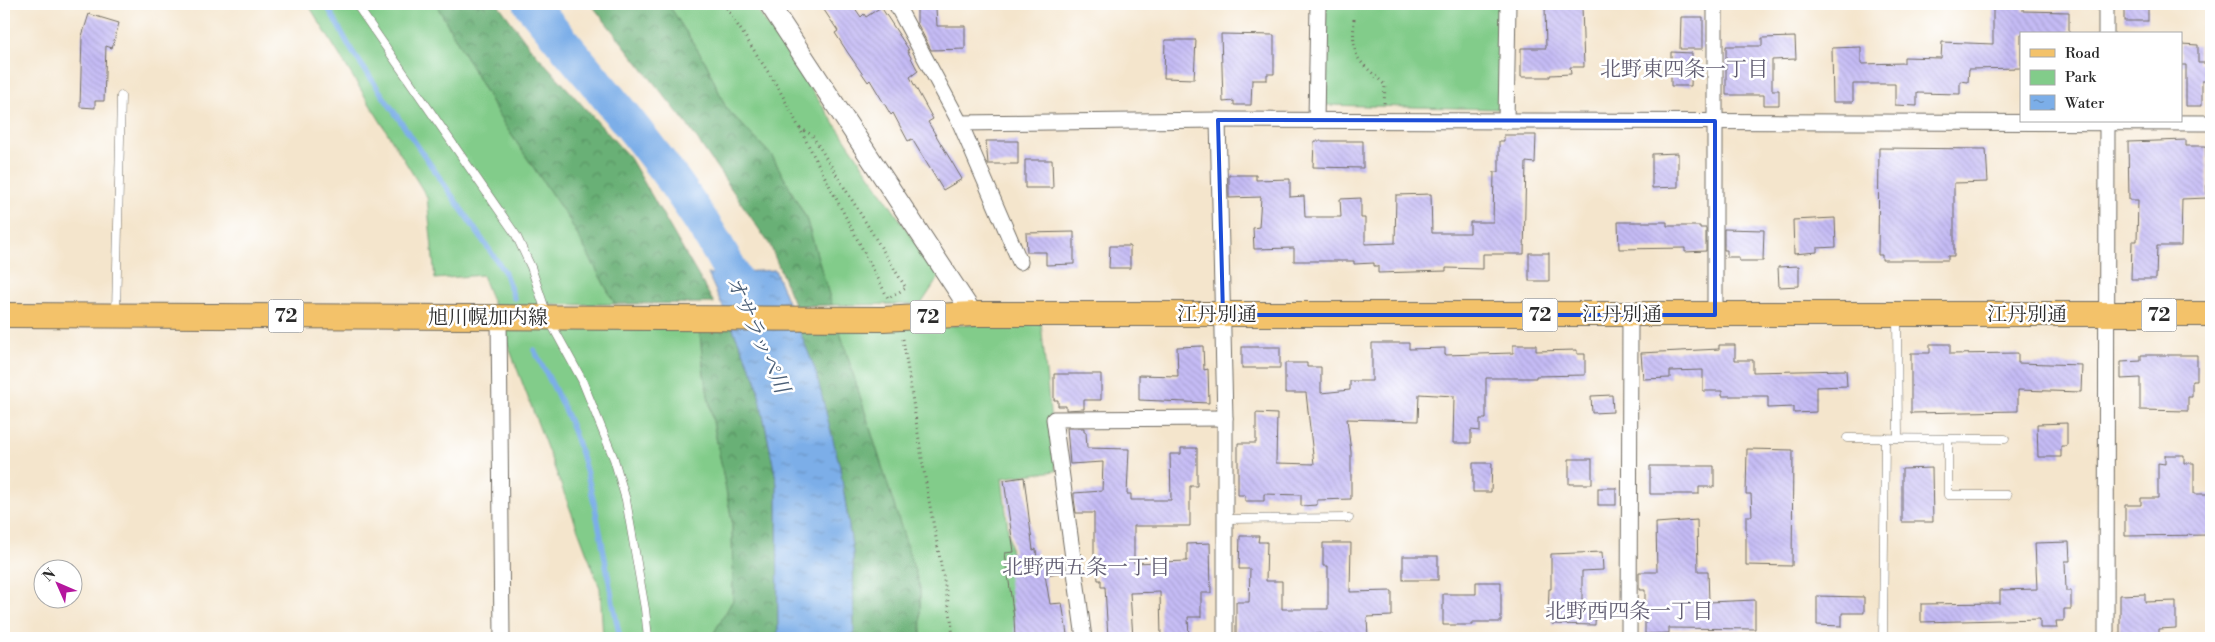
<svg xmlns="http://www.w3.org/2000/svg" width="2215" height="642" viewBox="0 0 2215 642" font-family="'Libre Bodoni','Noto Serif JP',serif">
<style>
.green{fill:#82cc8a;stroke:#567c5a}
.forest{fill:url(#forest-crowns);stroke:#4a6e50}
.water{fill:url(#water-ripples);stroke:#546c8a}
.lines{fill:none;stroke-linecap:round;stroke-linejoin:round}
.stream{stroke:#7caee8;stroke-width:5.5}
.river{stroke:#7caee8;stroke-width:35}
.building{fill:url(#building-back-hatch)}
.service-casing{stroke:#716c63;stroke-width:9}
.minor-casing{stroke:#716c63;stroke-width:17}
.tertiary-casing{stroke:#716c63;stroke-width:21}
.primary-casing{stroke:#716c63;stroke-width:26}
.path{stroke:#716c63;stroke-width:3;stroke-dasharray:1 4;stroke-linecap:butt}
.service{stroke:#fff;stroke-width:8}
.minor{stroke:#fff;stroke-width:15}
.tertiary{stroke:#fff;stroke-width:19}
.primary{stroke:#f3c26a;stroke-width:24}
.marked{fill:none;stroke:#1d4ed8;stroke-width:4;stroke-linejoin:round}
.labels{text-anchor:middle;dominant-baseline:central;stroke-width:5;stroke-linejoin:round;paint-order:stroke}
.shield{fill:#fff;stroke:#6b6b6b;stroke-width:1}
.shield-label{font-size:19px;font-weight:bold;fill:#2b2b2b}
.street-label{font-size:20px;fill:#2b2b2b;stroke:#fff}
.neighbourhood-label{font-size:21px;fill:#615d72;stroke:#fff}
.water-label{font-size:21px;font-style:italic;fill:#4b5f77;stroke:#fff}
</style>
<defs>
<pattern id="forest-crowns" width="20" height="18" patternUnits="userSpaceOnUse" patternTransform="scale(1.25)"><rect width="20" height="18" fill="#69b076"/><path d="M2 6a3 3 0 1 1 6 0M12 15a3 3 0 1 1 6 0" fill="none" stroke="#578f61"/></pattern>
<pattern id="water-ripples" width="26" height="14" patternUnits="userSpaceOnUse" patternTransform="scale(1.25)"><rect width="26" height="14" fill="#7caee8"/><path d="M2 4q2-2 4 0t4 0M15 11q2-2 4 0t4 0" fill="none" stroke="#668ebc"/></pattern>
<pattern id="building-back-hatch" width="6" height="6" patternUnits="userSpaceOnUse" patternTransform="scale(1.25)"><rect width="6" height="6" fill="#c5bbf5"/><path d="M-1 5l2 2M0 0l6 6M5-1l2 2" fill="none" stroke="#a9a1d2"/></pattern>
</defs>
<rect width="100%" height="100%" fill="#fff"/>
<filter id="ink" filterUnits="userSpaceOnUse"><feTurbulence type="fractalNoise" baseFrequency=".02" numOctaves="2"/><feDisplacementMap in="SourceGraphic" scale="10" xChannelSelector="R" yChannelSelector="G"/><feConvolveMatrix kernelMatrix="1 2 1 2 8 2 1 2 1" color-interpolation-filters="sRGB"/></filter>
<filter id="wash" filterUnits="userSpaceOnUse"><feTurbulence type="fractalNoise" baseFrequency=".0096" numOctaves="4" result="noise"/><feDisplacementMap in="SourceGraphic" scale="20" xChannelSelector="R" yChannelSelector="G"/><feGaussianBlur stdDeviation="1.12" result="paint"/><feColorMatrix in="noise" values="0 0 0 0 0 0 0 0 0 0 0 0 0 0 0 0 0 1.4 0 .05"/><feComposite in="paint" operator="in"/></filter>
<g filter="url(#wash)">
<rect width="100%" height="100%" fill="#f4e5cc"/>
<g class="green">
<polygon points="308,4 436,4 504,124 570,221 615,304 494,306 482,275 435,279 427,197"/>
<polygon points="668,4 753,4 939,277 921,304 832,305 806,218 772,156 726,108 706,63"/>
<polygon points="1326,4 1502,4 1499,109 1323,105"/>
<polygon points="499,321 699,324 704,374 732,521 733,600 711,638 603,638 600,588"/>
<polygon points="1041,323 1056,471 1002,478 1021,638 921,638 920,588 839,329"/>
</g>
<g class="forest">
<polygon points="436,4 498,4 529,46 630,158 714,303 615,304 570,221 504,124"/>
<polygon points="591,4 668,4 706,63 726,108 772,156 806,218 832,305 795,306 770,245 686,123"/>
<polygon points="699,324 731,325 756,380 777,484 778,638 711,638 733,600 732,521 704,374"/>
<polygon points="799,328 839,329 920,588 921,638 854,638 853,553 840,467"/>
</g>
<polygon class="water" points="775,270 815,369 840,467 853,553 854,638 778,638 777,484 756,380 708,274"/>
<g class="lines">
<g class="stream">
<polyline points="326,4 352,51 504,271 514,298"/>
<path d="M 534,350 C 550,380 567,411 578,444 C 599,506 606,574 620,638"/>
</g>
<path class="river" d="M 531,4 C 608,99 705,202 752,316"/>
</g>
<g id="blocks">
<g class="building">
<polygon points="820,4 852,4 861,17 864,14 866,17 881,7 909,50 907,50 918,71 910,77 933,119 928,122 962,179 943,190 912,139 908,141 893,113 891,115 870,80 868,82 848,53 835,33 838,31"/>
<polygon points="1993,4 2023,4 2023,11 2069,12 2069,34 2021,34 2021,68 1969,69 1968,82 1960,81 1960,94 1917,93 1917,106 1895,105 1895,84 1853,84 1853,102 1833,102 1832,48 1861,47 1861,64 1904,63 1904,57 1941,58 1942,42 1993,44"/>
<rect x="2124" y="4" width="24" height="17"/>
<polygon points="1545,6 1582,6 1584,67 1570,67 1571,74 1550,75 1550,77 1521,77 1521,48 1546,48"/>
<polygon points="917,8 936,8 937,26 965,26 965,49 931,50 917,23"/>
<polygon points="89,14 119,23 112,48 106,46 104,101 95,101 95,108 80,107 82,36"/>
<polygon points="1681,17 1703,17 1703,49 1680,49"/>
<polygon points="1221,34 1274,35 1274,74 1267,74 1267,80 1252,80 1251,105 1234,105 1234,101 1223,102"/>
<polygon points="1795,37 1796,59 1772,60 1772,90 1779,90 1779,105 1764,105 1764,95 1726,95 1726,46 1762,46 1762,38"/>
<polygon points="1165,40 1196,40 1194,79 1164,78"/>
<polygon points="2181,44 2198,45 2198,63 2211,63 2211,81 2202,81 2202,106 2186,106 2186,65 2181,65"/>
<polygon points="1671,52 1692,53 1691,86 1671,86"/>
<polygon points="1504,135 1536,135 1535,163 1526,162 1524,254 1483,254 1483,269 1446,268 1446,271 1378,273 1378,266 1374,266 1374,263 1354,264 1354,261 1294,261 1294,248 1254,249 1253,228 1259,227 1261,197 1229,198 1229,175 1256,175 1256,180 1290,179 1290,197 1304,196 1305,217 1341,217 1340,199 1361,198 1361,218 1365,218 1365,244 1395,243 1396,195 1431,194 1432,233 1470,233 1470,222 1493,222 1494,172 1499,172 1499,141 1504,141"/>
<polygon points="2186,140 2186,146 2206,146 2207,198 2182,199 2181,246 2157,246 2156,279 2131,279 2132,241 2137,241 2138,200 2129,200 2128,142"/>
<polygon points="986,141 1018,141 1018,164 988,164"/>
<polygon points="1314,141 1363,141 1363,168 1313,167"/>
<polygon points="1879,148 1986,149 1988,182 1954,183 1954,256 1948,256 1948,260 1882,260 1882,255 1878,255"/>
<polygon points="1678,153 1678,187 1652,188 1652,154"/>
<polygon points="1025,160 1052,160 1053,188 1025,188"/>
<polygon points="1835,218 1836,247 1817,248 1817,252 1794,254 1793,220"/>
<polygon points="1618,222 1667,222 1667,226 1700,226 1700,228 1706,228 1706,251 1685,252 1685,248 1619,249"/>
<polygon points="1724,229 1764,230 1763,261 1739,261 1739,257 1727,257 1727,250 1724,250"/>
<polygon points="1074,232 1074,264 1046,265 1046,252 1027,252 1026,233"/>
<polygon points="1110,246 1130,246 1130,268 1109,268"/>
<rect x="1529" y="253" width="20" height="28"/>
<polygon points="1799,266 1799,286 1779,287 1778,267"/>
<polygon points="1372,343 1409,343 1409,349 1445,348 1445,355 1513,353 1513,345 1536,345 1536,351 1577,350 1577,354 1585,354 1585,375 1536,376 1536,378 1486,378 1486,419 1480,419 1480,431 1471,430 1471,443 1453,443 1454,396 1419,394 1418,421 1347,419 1351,452 1351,499 1317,500 1317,505 1301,506 1301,495 1264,494 1264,501 1245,501 1245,495 1238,495 1238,443 1256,443 1256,413 1277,414 1276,463 1314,464 1306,393 1285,393 1285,363 1307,363 1307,367 1321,367 1321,393 1350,390 1350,381 1372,381"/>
<polygon points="1930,344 1950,344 1950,354 2018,353 2018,363 2082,365 2081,392 2018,390 2018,411 1911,413 1911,353 1930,353"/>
<polygon points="1719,345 1735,345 1735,360 1753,360 1753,372 1846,370 1847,386 1816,387 1816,412 1794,413 1794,407 1768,408 1768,396 1722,396 1722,391 1703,391 1703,370 1670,371 1670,378 1643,379 1641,353 1719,349"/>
<polygon points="1203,346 1204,370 1208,369 1209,403 1139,400 1139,375 1178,376 1177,347"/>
<rect x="1242" y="347" width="38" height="21"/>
<polygon points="2141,355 2197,355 2197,381 2192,381 2192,397 2188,397 2188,411 2140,410 2140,378 2121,379 2121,362 2141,361"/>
<polygon points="1054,374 1101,374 1101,400 1084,400 1084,409 1066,410 1066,406 1058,406 1058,400 1054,400"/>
<polygon points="1612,395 1613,412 1592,413 1591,396"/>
<polygon points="2067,423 2067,446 2061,446 2061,457 2038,457 2037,424"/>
<polygon points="1067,428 1084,428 1084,432 1086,432 1087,448 1129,449 1127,494 1131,494 1131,500 1171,500 1170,454 1181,454 1181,448 1197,448 1197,486 1190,486 1190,526 1134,526 1134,563 1187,561 1187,544 1210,543 1211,593 1201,593 1201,617 1188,617 1189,638 1161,638 1160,592 1130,593 1133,638 1108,638 1105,587 1101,587 1101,580 1098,580 1097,569 1094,569 1094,513 1076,513 1074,499 1074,493 1102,491 1103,462 1070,464"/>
<polygon points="1747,449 1793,450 1792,566 1746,565 1746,516 1752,516 1751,494 1746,494"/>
<polygon points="2165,455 2184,455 2184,463 2194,463 2194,494 2211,494 2211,535 2125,536 2125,505 2141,505 2141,498 2158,498 2158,463 2165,464"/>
<rect x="1569" y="459" width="23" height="25"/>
<polygon points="1473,463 1492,463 1491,492 1473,492"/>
<polygon points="1650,466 1714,466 1714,487 1699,487 1699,494 1650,494"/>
<polygon points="1932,468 1933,522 1902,522 1902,469"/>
<polygon points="1024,477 1033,550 1036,549 1037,560 1056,557 1058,573 1045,575 1050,604 1062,603 1067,634 1036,638 1015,638 1014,618 1005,553 1014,552 1004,480"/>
<rect x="1598" y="488" width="18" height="17"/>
<polygon points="1697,520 1698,571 1708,571 1709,602 1755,600 1755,629 1669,628 1669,633 1645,634 1645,590 1639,590 1639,572 1657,572 1656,523"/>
<polygon points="1240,536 1259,536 1258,542 1267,542 1266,581 1282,581 1282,609 1328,609 1328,566 1323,566 1323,543 1351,543 1350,592 1392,591 1392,616 1367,617 1368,638 1323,638 1322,634 1261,634 1261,638 1236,638 1236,602 1249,602 1250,569 1239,569"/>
<polygon points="2069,542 2070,561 2065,561 2066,591 2071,591 2071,609 2064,609 2064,621 2056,621 2057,628 2040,628 2040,619 1921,622 1921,604 2000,603 2000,590 2037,589 2035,543"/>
<polygon points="1602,552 1603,570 1582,571 1582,602 1596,602 1595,625 1552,624 1552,617 1548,617 1549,589 1551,589 1551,554"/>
<rect x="1403" y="556" width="35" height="24"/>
<polygon points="1476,582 1501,582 1501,622 1473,622 1473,625 1443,625 1443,594 1476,594"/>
<polygon points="2145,594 2145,602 2176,601 2176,628 2159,629 2159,636 2120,636 2120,595"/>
<polygon points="1817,596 1864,597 1864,613 1842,613 1842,626 1817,625"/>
</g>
</g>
</g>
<g filter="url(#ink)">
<use href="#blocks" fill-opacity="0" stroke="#716c63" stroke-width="1"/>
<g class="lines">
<defs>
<g id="service">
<polyline points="356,4 516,235 531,267 548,318 582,380 614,459 626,500 645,609 648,638"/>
<polyline points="116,312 121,96"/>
<polyline points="1897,315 1898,438"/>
<polyline points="1847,438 2005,439"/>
<polyline points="1948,439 1948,495 2007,495"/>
<polyline points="1226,519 1349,518"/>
<polyline points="1883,638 1885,438"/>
</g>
<g id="minor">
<polyline points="896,4 960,123 1020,262"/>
<polyline points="1715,4 1715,315"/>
<polyline points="2106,4 2106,34"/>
<polyline points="1218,120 1225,418 1225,638"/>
<polyline points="1316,121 1318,4"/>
<polyline points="1506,121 1508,4"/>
<polyline points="960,123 1218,120 2211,123"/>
<polyline points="499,318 502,638"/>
<polyline points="1084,638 1054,419 1225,418"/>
<polyline points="1629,638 1630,315"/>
<polyline points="2106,638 2107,121"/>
</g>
<polyline id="tertiary" points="769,4 973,314"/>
<polyline id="primary" points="4,315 883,319 973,314 2211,314"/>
</defs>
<use href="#service" class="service-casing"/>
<use href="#minor" class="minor-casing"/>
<use href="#tertiary" class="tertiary-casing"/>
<use href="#primary" class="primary-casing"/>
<g class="path">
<polyline points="724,4 779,89 888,298"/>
<path d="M 1354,19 C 1352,61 1356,57 1385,85 L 1384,105"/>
<polyline points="800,128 812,135 906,288 890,297"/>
<polyline points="903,339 927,490 951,618 953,638"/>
</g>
<use href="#service" class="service"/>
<use href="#minor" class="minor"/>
<use href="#tertiary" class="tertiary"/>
<use href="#primary" class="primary"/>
</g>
</g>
<path class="marked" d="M 1218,120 L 1715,121 L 1715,315 L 1223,315 Z"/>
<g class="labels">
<g class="shield">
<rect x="1522.5" y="298.5" width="35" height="33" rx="4"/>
<rect x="2141.5" y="298.5" width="35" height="33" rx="4"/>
<rect x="268.5" y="299.5" width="35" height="33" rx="4"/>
<rect x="910.5" y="300.5" width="35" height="33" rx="4"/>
</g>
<g class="shield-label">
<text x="1540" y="315">72</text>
<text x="2159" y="315">72</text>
<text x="286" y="316">72</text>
<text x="928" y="317">72</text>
</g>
<g class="street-label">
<text x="1217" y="315">江丹別通</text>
<text x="1622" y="315">江丹別通</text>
<text x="2027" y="315">江丹別通</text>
<text x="488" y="318">旭川幌加内線</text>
</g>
<g class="neighbourhood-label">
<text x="1684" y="70">北野東四条一丁目</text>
<text x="1086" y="568">北野西五条一丁目</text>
<text x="1629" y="612">北野西四条一丁目</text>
</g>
<g class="water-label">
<text transform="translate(757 335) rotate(66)">オサラッペ川</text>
</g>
</g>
<rect width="2215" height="642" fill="none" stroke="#fff" stroke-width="20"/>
<rect x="2020" y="32" width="162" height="90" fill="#ffffff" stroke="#aaaaaa"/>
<rect x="2030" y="49" width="25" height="8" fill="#f3c26a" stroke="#aaaaaa"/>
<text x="2065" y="58" font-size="15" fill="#2b2b2b">Road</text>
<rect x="2030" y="70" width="25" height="15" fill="#82cc8a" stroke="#aaaaaa"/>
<text x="2065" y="82" font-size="15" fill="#2b2b2b">Park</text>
<rect x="2030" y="95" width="25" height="15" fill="url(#water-ripples)" stroke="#aaaaaa"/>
<text x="2065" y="108" font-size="15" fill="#2b2b2b">Water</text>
<g transform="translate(58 584) rotate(315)"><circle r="24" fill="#ffffff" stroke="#aaaaaa"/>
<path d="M0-4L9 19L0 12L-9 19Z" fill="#b5179e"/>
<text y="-8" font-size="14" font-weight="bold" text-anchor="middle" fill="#2b2b2b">N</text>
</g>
</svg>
